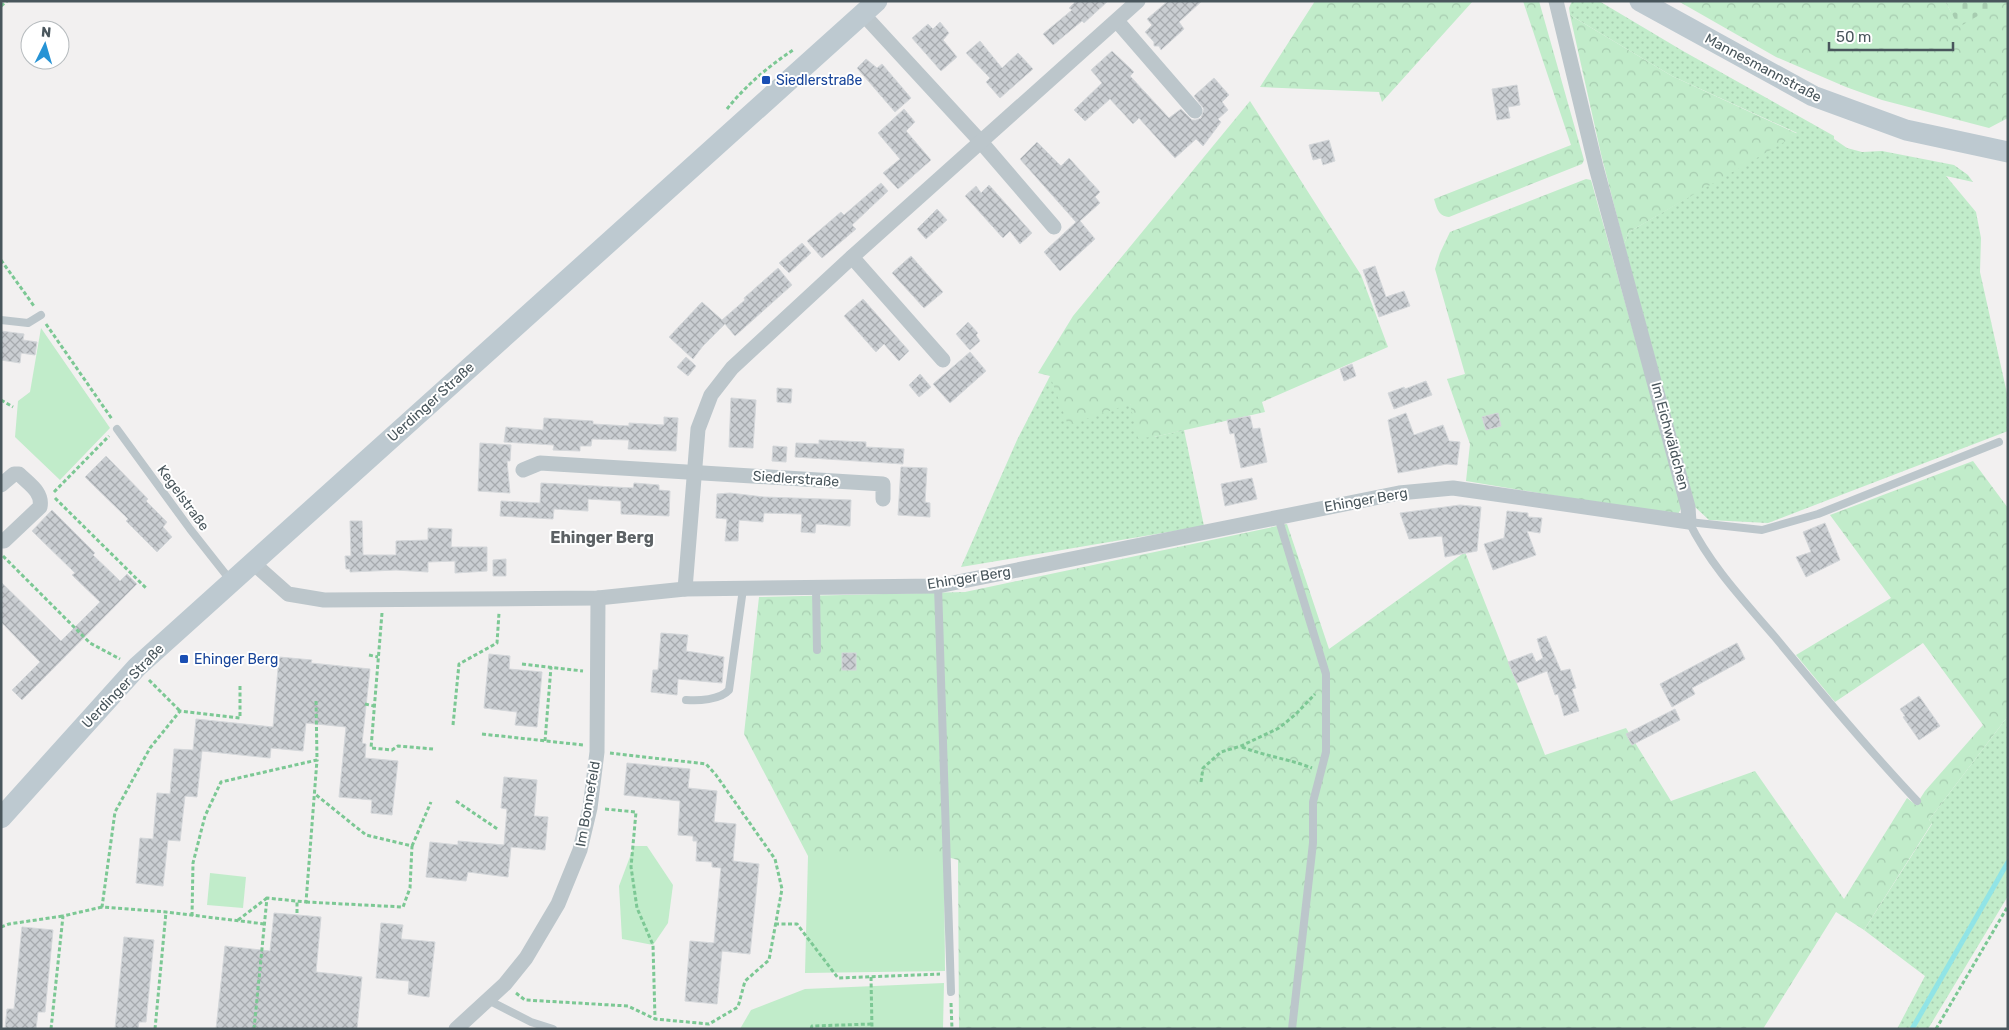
<svg xmlns="http://www.w3.org/2000/svg" width="2009" height="1030" viewBox="0 0 2009 1030" font-family="Rubik,sans-serif">
<style>
.grass{fill:url(#grass-dots)}
.forest{fill:url(#forest-crowns)}
.cemetery{fill:url(#cemetery-stones)}
.green{fill:#c1ecca}
.lines{fill:none;stroke-linecap:round;stroke-linejoin:round}
.stream{stroke:#91e4e6;stroke-width:5}
.building{fill:url(#building-cross-hatch);stroke:#d4d7da}
.path{stroke:#7cc894;stroke-width:3;stroke-dasharray:4 2.5;stroke-linecap:butt}
.lane{stroke:#bcc6cb;stroke-width:8}
.street{stroke:#bcc6cb;stroke-width:15}
.secondary{stroke:#bdc9d0;stroke-width:21}
.transit-dot{fill:#1a4fb4;stroke:#fff;stroke-width:2}
.labels{text-anchor:middle;dominant-baseline:central;stroke-width:4;stroke-linejoin:round;paint-order:stroke}
.street-label{font-size:14px;fill:#49565c;stroke:#fff}
.transit-label{font-size:14px;fill:#164399;stroke:#fff;text-anchor:start}
.quarter-label{font-size:16px;font-weight:bold;fill:#5c6164;stroke:#fff}
</style>
<defs>
<pattern id="grass-dots" width="8" height="8" patternUnits="userSpaceOnUse" patternTransform="scale(1.25)"><rect width="8" height="8" fill="#c1ecca"/><path d="M2 2h.1M6 6h.1" fill="none" stroke="#a7ccb0" stroke-width="1.8" stroke-linecap="round"/></pattern>
<pattern id="forest-crowns" width="20" height="18" patternUnits="userSpaceOnUse" patternTransform="scale(1.25)"><rect width="20" height="18" fill="#c1ecca"/><path d="M2 6a3 3 0 1 1 6 0M12 15a3 3 0 1 1 6 0" fill="none" stroke="#a7ccb0"/></pattern>
<pattern id="cemetery-stones" width="16" height="16" patternUnits="userSpaceOnUse" patternTransform="scale(1.25)"><rect width="16" height="16" fill="#c1ecca"/><path d="M2 7V4a2 2 0 0 1 4 0v3zM10 15v-3a2 2 0 0 1 4 0v3z" fill="#a7ccb0"/></pattern>
<pattern id="building-cross-hatch" width="8" height="8" patternUnits="userSpaceOnUse" patternTransform="scale(1.25)"><rect width="8" height="8" fill="#caced2"/><path d="M0 0l8 8M0 8l8-8" fill="none" stroke="#a6aaae"/></pattern>
</defs>
<rect width="100%" height="100%" fill="#f2f0f0"/>
<g class="grass">
<polygon points="1572,1 1599,1 1683,51 1834,136 1834,139 1847,148 1862,152 1882,151 1954,165 1968,175 1973,182 1946,176 1976,212 1981,238 1980,272 2008,398 2008,431 1768,523 1709,520 1695,507 1624,244 1629,232 1797,133 1672,76 1570,15 1569,8"/>
<polygon points="1050,376 1130,404 1154,437 1184,430 1204,526 961,567 1017,440"/>
<polygon points="2008,716 2008,896 1928,1029 1897,1029 1925,976 1864,930 1932,824 1929,820"/>
</g>
<g class="forest">
<polygon points="1315,1 1473,1 1382,102 1379,92 1260,87"/>
<path d="M 1523,1 L 1539,1 L 1584,160 L 1582,164 L 1449,217 C 1438,216 1437,208 1434,199 L 1571,145 Z"/>
<polygon points="1678,1 1945,1 1951,12 2008,1 2008,118 1989,128 1882,100 1846,87 1776,57"/>
<polygon points="1570,15 1672,76 1798,134 1629,232 1624,244 1601,154"/>
<polygon points="1250,101 1361,275 1388,347 1262,402 1265,412 1154,437 1138,438 1130,404 1068,425 1050,376 1038,373 1073,316"/>
<polygon points="1586,179 1591,180 1682,507 1677,516 1466,481 1470,444 1447,379 1465,374 1435,269 1440,253 1450,232"/>
<polygon points="1973,461 2008,508 2008,716 1929,820 1932,823 1864,930 1836,912 1763,1029 959,1029 958,860 944,856 808,856 744,734 759,597 965,592 1287,524 1329,649 1465,552 1545,755 1626,728 1671,801 1755,771 1844,899 1907,798 1916,805 1925,791 1983,725 1923,643 1835,702 1796,655 1891,598 1830,515"/>
</g>
<polygon class="cemetery" points="1945,1 2003,1 1959,27"/>
<g class="green">
<polygon points="41,328 110,428 60,480 15,437 18,401 30,392"/>
<polygon points="634,846 647,846 673,885 668,923 653,945 622,939 619,886"/>
<polygon points="808,856 944,856 945,971 805,973"/>
<polygon points="210,873 246,877 243,908 207,905"/>
<polygon points="944,983 943,1029 740,1029 751,1010 805,989"/>
</g>
<g class="lines">
<polyline class="stream" points="1912,1029 2008,862"/>
</g>
<g class="building">
<polygon points="1076,1 1108,1 1084,23 1082,21 1053,45 1043,34 1072,10 1069,8"/>
<polygon points="1168,1 1202,1 1179,22 1184,29 1161,50 1159,46 1154,46 1154,42 1145,32 1152,25 1147,19"/>
<polygon points="940,22 949,33 943,40 957,57 941,71 912,38 928,24 933,29"/>
<polygon points="980,41 1002,68 1018,53 1033,69 1000,98 986,82 990,78 966,53"/>
<polygon points="1112,51 1134,72 1130,76 1169,118 1181,109 1192,120 1196,120 1201,118 1204,109 1194,96 1214,78 1229,95 1222,102 1228,110 1218,119 1221,122 1203,146 1196,139 1175,158 1139,118 1133,124 1110,99 1085,121 1074,110 1102,83 1091,70"/>
<polygon points="866,59 877,68 882,64 911,98 895,112 857,68"/>
<polygon points="1517,85 1520,105 1508,107 1510,118 1497,120 1492,89"/>
<polygon points="904,109 915,122 906,131 931,160 898,189 883,173 900,159 878,133"/>
<polygon points="1329,140 1335,161 1323,165 1321,158 1313,160 1309,145"/>
<polygon points="1037,142 1061,166 1069,158 1100,192 1095,197 1100,203 1080,221 1095,239 1060,271 1044,252 1076,222 1020,159"/>
<polygon points="881,183 888,191 852,225 856,229 822,258 807,241 841,212 844,215"/>
<polygon points="989,185 1032,233 1020,244 1010,231 1003,238 965,196 976,186 981,193"/>
<polygon points="937,209 947,220 926,239 917,229"/>
<polygon points="802,243 811,253 789,273 779,263"/>
<polygon points="911,256 943,292 924,308 892,273"/>
<polygon points="1375,266 1386,297 1404,291 1410,306 1379,317 1363,270"/>
<polygon points="778,268 792,285 735,336 725,324 702,347 693,359 669,337 702,302 722,320 745,300 744,298"/>
<polygon points="863,299 909,351 899,361 884,344 876,352 844,316"/>
<polygon points="968,322 978,333 976,335 980,341 970,350 956,334"/>
<polygon points="1,331 24,334 23,340 37,342 35,355 21,353 20,363 1,360"/>
<polygon points="970,352 986,371 950,403 933,384"/>
<polygon points="686,357 696,366 688,376 677,367"/>
<polygon points="1352,364 1356,376 1344,381 1340,369"/>
<polygon points="920,374 931,387 919,397 909,385"/>
<polygon points="1426,381 1432,395 1394,409 1388,393 1404,387 1405,389"/>
<polygon points="777,388 792,389 791,403 777,402"/>
<polygon points="731,398 756,400 753,448 729,447"/>
<polygon points="1406,413 1414,435 1443,425 1449,441 1460,442 1457,465 1447,464 1398,473 1388,420"/>
<polygon points="1498,413 1501,426 1486,430 1482,417"/>
<polygon points="1250,416 1253,429 1260,428 1267,462 1241,468 1234,433 1230,434 1227,420"/>
<polygon points="664,417 678,418 676,451 628,449 629,440 592,439 591,446 580,446 580,451 553,450 554,445 504,442 506,427 543,430 544,418 593,421 593,424 629,426 629,423 664,425"/>
<polygon points="819,440 866,442 866,447 904,449 903,464 795,457 796,443 819,444"/>
<polygon points="480,443 511,445 510,461 507,461 510,493 478,491"/>
<polygon points="773,446 787,447 786,462 772,461"/>
<polygon points="106,456 148,499 146,501 167,522 163,527 172,537 157,552 126,521 128,519 85,477"/>
<polygon points="901,467 927,468 925,502 930,503 930,517 898,515"/>
<polygon points="1252,478 1257,499 1225,506 1221,484"/>
<polygon points="541,483 633,488 634,483 659,485 659,490 670,491 669,516 621,514 621,501 588,499 588,511 554,509 553,519 500,516 501,501 540,503"/>
<polygon points="730,493 764,497 851,500 850,526 816,524 815,533 801,532 802,514 764,513 763,522 739,520 738,541 725,541 727,519 716,518 717,494"/>
<polygon points="1460,505 1481,507 1477,551 1445,557 1442,536 1409,539 1400,513"/>
<polygon points="52,510 95,553 93,555 120,581 127,574 137,584 22,700 12,690 40,662 1,622 1,582 61,641 100,602 72,575 75,573 32,531"/>
<polygon points="1507,511 1528,513 1528,517 1542,518 1540,533 1527,531 1536,555 1493,570 1484,544 1504,538"/>
<polygon points="350,521 362,521 363,555 396,555 396,541 428,540 428,528 452,529 451,547 487,547 487,571 455,573 455,561 428,562 428,572 396,570 350,572 350,569 346,569 345,556 351,556"/>
<polygon points="1825,523 1840,560 1806,577 1796,557 1811,552 1803,532"/>
<polygon points="506,559 506,576 493,576 493,560"/>
<polygon points="661,633 688,635 686,651 724,657 722,683 678,679 677,695 651,692 653,670 658,670"/>
<polygon points="1546,636 1561,671 1570,669 1576,688 1572,689 1579,711 1564,716 1558,694 1555,695 1547,671 1517,683 1508,662 1532,653 1536,662 1543,658 1537,639"/>
<polygon points="1737,643 1745,659 1692,688 1695,694 1672,707 1660,684"/>
<rect x="842" y="653" width="14" height="17"/>
<polygon points="489,654 510,656 509,669 542,672 537,727 515,725 517,712 484,708"/>
<polygon points="279,657 312,660 311,663 370,669 362,743 366,744 365,758 398,761 392,815 371,813 372,800 339,797 346,727 306,723 303,751 271,748 270,758 202,751 197,797 185,796 180,841 168,840 163,886 136,883 140,838 153,839 157,793 170,794 174,749 193,750 196,719 273,727"/>
<polygon points="1919,696 1940,726 1919,740 1903,717 1905,716 1900,709"/>
<polygon points="1675,709 1680,720 1632,745 1626,734"/>
<polygon points="627,763 690,769 688,788 717,791 714,822 736,824 733,861 759,864 750,954 722,951 717,1004 685,1001 690,941 714,943 721,868 712,867 712,862 696,861 697,841 693,841 693,836 678,835 680,801 624,795"/>
<polygon points="504,777 537,780 534,816 548,817 545,850 511,847 508,877 468,872 466,881 426,877 430,842 458,845 458,841 504,845 507,809 501,808"/>
<polygon points="274,913 321,917 316,972 362,977 357,1029 216,1029 225,946 270,951"/>
<polygon points="381,923 403,925 401,939 435,942 429,997 408,994 409,981 376,978"/>
<polygon points="22,927 53,930 45,1012 38,1012 36,1029 5,1029 7,1009 14,1009"/>
<polygon points="124,937 154,940 146,1022 139,1022 138,1029 115,1029"/>
</g>
<g class="lines">
<g class="path">
<polyline points="1,6 7,1"/>
<path d="M 727,109 C 745,86 769,66 793,50"/>
<polyline points="1,260 34,306"/>
<polyline points="46,324 112,419"/>
<polyline points="1,400 13,407"/>
<polyline points="54,492 109,436"/>
<polyline points="55,498 146,588"/>
<polyline points="3,556 90,643 120,659"/>
<polyline points="382,613 371,748 392,750 398,746 433,749"/>
<polyline points="369,655 378,657"/>
<polyline points="522,664 583,671"/>
<polyline points="149,680 180,711"/>
<polyline points="240,686 240,718 180,711 150,748 115,812 102,907 166,912 265,924"/>
<polyline points="365,704 374,706"/>
<polyline points="453,725 459,664 497,643 499,613"/>
<polyline points="482,734 583,745"/>
<polyline points="545,741 551,667"/>
<path d="M 1242,747 C 1265,756 1289,759 1312,768"/>
<polyline points="1201,782 1203,768 1221,752 1241,746 1279,728 1296,714 1315,694"/>
<polyline points="456,801 499,830"/>
<polyline points="605,809 636,812 631,867 637,908 653,945 655,1019"/>
<polyline points="412,846 431,802"/>
<polyline points="306,902 403,907 410,888 412,846 366,835 315,794"/>
<polyline points="297,913 297,901"/>
<polyline points="192,916 193,863 205,816 221,782 317,760 316,699"/>
<polyline points="238,920 267,898"/>
<polyline points="775,924 797,924 838,978 940,974"/>
<polyline points="1,927 9,924 63,916"/>
<polyline points="871,977 872,1029"/>
<polyline points="516,993 525,1000 628,1006 655,1019 709,1024 738,1007 745,981 769,960 782,889 775,859 716,775 706,764 610,753"/>
<polyline points="951,1003 952,1029"/>
<polyline points="51,1029 63,916 102,907"/>
<polyline points="155,1029 166,912"/>
<polyline points="254,1029 267,898 306,902 317,760"/>
<polyline points="811,1029 812,1026 872,1024"/>
<polyline points="1936,1029 2008,906"/>
</g>
<g class="lane">
<polyline points="1,320 28,323 41,315"/>
<polyline points="117,429 190,529 231,581"/>
<polyline points="1278,517 1326,674 1326,752 1313,802 1313,843 1292,1029"/>
<path d="M 1689,522 C 1710,565 1744,601 1775,637 C 1821,693 1867,748 1917,801"/>
<polyline points="1689,522 1762,530 1818,514 1999,442"/>
<polyline points="938,586 951,992"/>
<polyline points="816,588 817,650"/>
<path d="M 686,700 C 698,701 720,700 729,690 L 743,589"/>
<polyline points="488,1000 531,1022 553,1029"/>
</g>
<g class="street">
<polyline points="863,14 981,142 1054,227"/>
<polyline points="1117,21 1195,111"/>
<polyline points="852,257 943,360"/>
<polyline points="523,470 540,463 883,484 883,499"/>
<path d="M 1,485 L 14,474 L 19,474 C 29,484 43,492 40,507 L 4,541 L 1,541"/>
<polyline points="252,562 288,594 324,600 598,598 685,589 938,586 1399,493 1453,488 1689,522 1688,507 1596,167 1556,1"/>
<polyline points="685,589 698,429 711,395 732,368 852,257 1138,1"/>
<polyline points="456,1029 505,984 526,958 558,904 580,850 590,808 597,752 598,598"/>
</g>
<g class="secondary">
<polyline points="1640,1 1813,96 1906,130 2008,152"/>
<polyline points="1,818 137,667 877,1"/>
</g>
</g>
<g class="transit-dot">
<rect x="761" y="75" width="10" height="10" rx="2.5"/>
<rect x="179" y="654" width="10" height="10" rx="2.5"/>
</g>
<g class="labels">
<g class="street-label">
<text transform="translate(1763 68) rotate(28)">Mannesmannstraße</text>
<text transform="translate(431 402) rotate(-42)">Uerdinger Straße</text>
<text transform="translate(1670 436) rotate(75)">Im Eichwäldchen</text>
<text transform="translate(796 479) rotate(4)">Siedlerstraße</text>
<text transform="translate(183 498) rotate(54)">Kegelstraße</text>
<text transform="translate(1366 500) rotate(-10)">Ehinger Berg</text>
<text transform="translate(969 578) rotate(-9)">Ehinger Berg</text>
<text transform="translate(123 686) rotate(-46)">Uerdinger Straße</text>
<text transform="translate(588 804) rotate(-80)">Im Bonnefeld</text>
</g>
<g class="transit-label">
<text x="776" y="80">Siedlerstraße</text>
<text x="194" y="659">Ehinger Berg</text>
</g>
<g class="quarter-label">
<text x="602" y="537">Ehinger Berg</text>
</g>
</g>
<rect width="2009" height="1030" fill="none" stroke="#49565c" stroke-width="5"/>
<g transform="translate(45 45) rotate(5)"><circle r="24" fill="#ffffff" stroke="#b6bbbe"/>
<path d="M0-4L9 19L0 12L-9 19Z" fill="#2693d5"/>
<text y="-8" font-size="14" font-weight="bold" text-anchor="middle" fill="#49565c">N</text>
</g>
<path d="M1829 42v8h124v-8" fill="none" stroke="#49565c" stroke-width="2.5"/>
<text x="1836" y="42" font-size="15" fill="#49565c" stroke="#ffffff" stroke-width="4" paint-order="stroke">50 m</text>
</svg>
